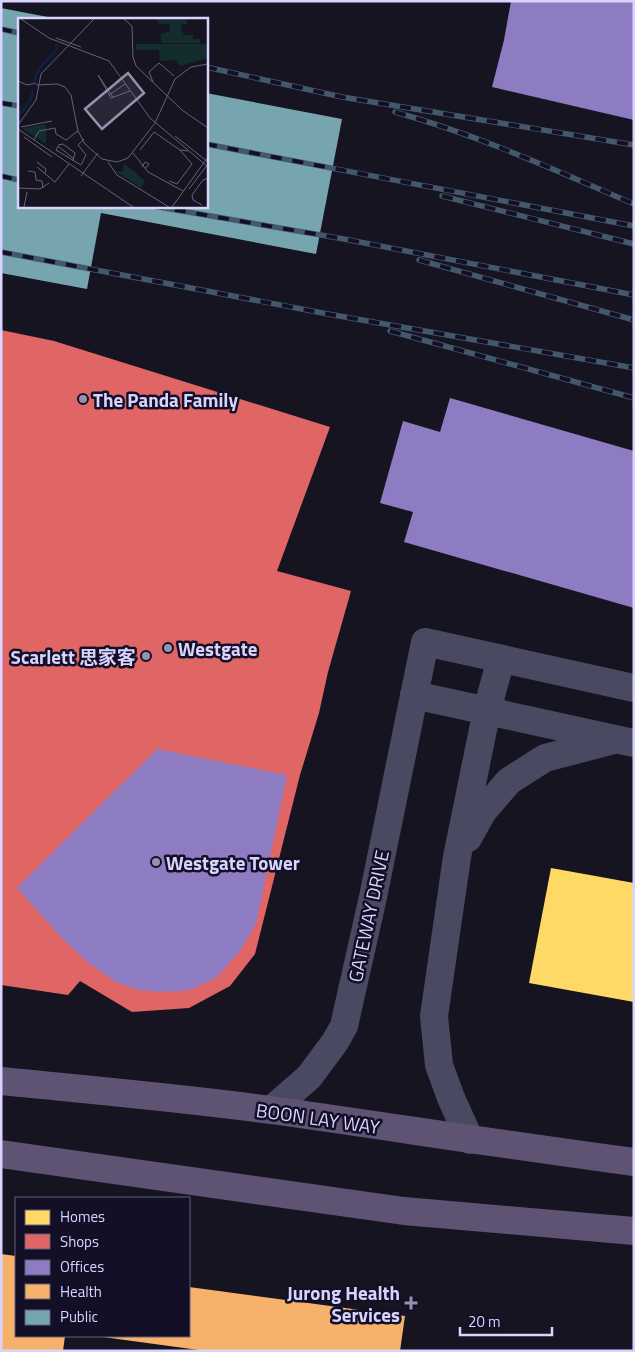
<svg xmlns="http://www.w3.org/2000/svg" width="635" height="1352" viewBox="0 0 635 1352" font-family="'Titillium Web','Noto Sans SC',sans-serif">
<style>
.homes{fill:#ffd966}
.shops{fill:#e06666}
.offices{fill:#8e7cc3}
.health{fill:#f6b26b}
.public{fill:#76a5af}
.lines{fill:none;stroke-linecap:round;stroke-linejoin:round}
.minor{stroke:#4a4962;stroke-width:28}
.major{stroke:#5e5373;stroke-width:28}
.rail-casing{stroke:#43596b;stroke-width:5.5}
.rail{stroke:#130f26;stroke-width:4;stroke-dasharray:11;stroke-linecap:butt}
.poi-dot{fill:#9591b1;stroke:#130f26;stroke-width:2}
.labels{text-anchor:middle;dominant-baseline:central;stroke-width:5;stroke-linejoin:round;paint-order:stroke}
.poi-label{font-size:19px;font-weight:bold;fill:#d9d4ff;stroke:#130f26;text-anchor:start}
.street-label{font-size:19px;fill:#d9d4ff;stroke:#130f26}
.inset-river{fill:none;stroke:#0d2144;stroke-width:2.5}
.inset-road{fill:none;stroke:#64617a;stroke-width:1}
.view{fill:#9591b1;fill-opacity:0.15;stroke:#9591b1;stroke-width:2.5}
.inset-edge{fill:none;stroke:#d9d4ff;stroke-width:2.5}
</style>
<rect width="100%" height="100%" fill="#161421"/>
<polygon class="homes" points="551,868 634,883 634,1002 529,983"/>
<polygon class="shops" points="1,330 54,341 330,427 277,571 351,591 328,672 319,713 300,775 255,954 230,986 189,1008 132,1012 80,981 68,995 1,985"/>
<g class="offices">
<polygon points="511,1 634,1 634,120 492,87 504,40"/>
<polygon points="450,398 634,451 634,608 404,542 413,512 380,503 403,421 440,432"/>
<polygon points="157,749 287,775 256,924 240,951 216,978 190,990 164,992 138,990 116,982 87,962 60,936 17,888"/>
</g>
<g class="health">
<polygon points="1,1254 16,1256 16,1336 65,1336 63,1351 1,1351"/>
<polygon points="189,1287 405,1316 400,1351 206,1351 103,1337 189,1336"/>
</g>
<polygon class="public" points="1,8 53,18 19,19 19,206 206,206 206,93 342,119 316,254 101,213 87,289 1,273"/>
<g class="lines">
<g class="minor">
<polyline points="414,695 634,743"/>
<polyline points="468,838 483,811 509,781 545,758 614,740"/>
<polyline points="271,1110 309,1077 335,1042 344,1026 373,897 425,642 634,688"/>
<polyline points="470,1140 451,1098 439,1065 434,1016 457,857 487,710 501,659"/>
</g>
<g class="major">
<path d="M 1,1081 C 91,1090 182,1098 271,1110 C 392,1127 513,1146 634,1162"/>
<polyline points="1,1154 404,1211 634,1231"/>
</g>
<defs>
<g id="rail">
<polyline points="1,29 19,33"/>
<polyline points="206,67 342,97 634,145"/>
<polyline points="1,103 19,106"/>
<path d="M 395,112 C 478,135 555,170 634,204"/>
<polyline points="206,144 634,226"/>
<polyline points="1,176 19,180"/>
<polyline points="442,196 634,244"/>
<polyline points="153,206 344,239 634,295"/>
<polyline points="1,252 328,314 634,368"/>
<polyline points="419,260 634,320"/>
<polyline points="390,331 634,398"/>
</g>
</defs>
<use href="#rail" class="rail-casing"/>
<use href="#rail" class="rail"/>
</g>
<g class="poi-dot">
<circle cx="83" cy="399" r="5"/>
<circle cx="168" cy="648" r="5"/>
<circle cx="146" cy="656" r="5"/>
<circle cx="156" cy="862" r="5"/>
<path d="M408.5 1295.5h5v5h5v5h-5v5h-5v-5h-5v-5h5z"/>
</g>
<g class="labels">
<g class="poi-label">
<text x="93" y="399">The Panda Family</text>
<text x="178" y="648">Westgate</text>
<text x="136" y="656" text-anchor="end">Scarlett 思家客</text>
<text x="166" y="862">Westgate Tower</text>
<text x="400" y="1292" text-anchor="end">Jurong Health<tspan x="400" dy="22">Services</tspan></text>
</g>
<g class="street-label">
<text transform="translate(368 916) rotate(-78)">GATEWAY DRIVE</text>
<text transform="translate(318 1118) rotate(8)">BOON LAY WAY</text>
</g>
</g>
<g transform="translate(18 18)">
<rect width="190" height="190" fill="#161421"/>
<path d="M 138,1 L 169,1 L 169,6 L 163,7 L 164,13 L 166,17 L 175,17 L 175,21 L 182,21 L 182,25 L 143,25 L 143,16 L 152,13 L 152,6 L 141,6 ZM 118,26 L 190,26 L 190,40 L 162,48 L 158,42 L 142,43 L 141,32 L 118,32 ZM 28,106 L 28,126 L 5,111 L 6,110 ZM 106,145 L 127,163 L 123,170 L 97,153 L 105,154 Z" fill="#132c2d"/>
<path class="inset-river" d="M 16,63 L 21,51 L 39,31 L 38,26M 0,99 L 13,81 L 15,72"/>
<path class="inset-road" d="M 3,1 L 31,20 L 91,43 L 132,100 L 190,149M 106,1 L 114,8 L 115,39 L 118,48 L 164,92 L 190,110M 38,20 L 63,29M 0,63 L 9,67 L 18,65M 135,64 L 131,54 L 141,45 L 156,58M 18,67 L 39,66 L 47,69 L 53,77 L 60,113 L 67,126 L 84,141 L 99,144 L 110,140 L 137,105 L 157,61 L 173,49 L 190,46M 91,77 L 107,66M 95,79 L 80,57 L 93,80 L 112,73M 0,107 L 18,82 L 23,56 L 76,1M 3,109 L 34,103M 37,110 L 38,116 L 48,122 L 60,113M 0,111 L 115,189M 157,118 L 190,144M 6,119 L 34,139M 16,122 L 21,113 L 37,110M 40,127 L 45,126 L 57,135 L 55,143M 40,128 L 38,132 L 63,147 L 68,137 L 60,127 L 66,121M 40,128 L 56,141M 122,132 L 136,114 L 162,132 L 170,133M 115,135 L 130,154 L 165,173M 19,144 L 28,151 L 27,155M 90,144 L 99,157 L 151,189M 19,149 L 37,164 L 51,146M 124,149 L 127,144 L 131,146 L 127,151M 10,153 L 17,154 L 18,162 L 24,163 L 25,170M 63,158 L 80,135M 151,163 L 159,166 L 174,146 L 162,132M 0,170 L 22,171 L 31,165M 171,171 L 190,146M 184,187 L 175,182 L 174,177 L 185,162 L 190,160M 6,189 L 9,174M 154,189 L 190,139"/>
<path class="view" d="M 110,55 L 126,75 L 84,111 L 67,91 Z"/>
<rect width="190" height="190" class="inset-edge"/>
</g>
<rect width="635" height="1352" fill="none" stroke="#d9d4ff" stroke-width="5"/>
<rect x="15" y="1197" width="175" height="140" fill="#130f26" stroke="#625e7d"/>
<rect x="25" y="1210" width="25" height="15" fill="#ffd966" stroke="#625e7d"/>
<text x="60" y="1222" font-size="15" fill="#d9d4ff">Homes</text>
<rect x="25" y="1234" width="25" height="15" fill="#e06666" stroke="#625e7d"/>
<text x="60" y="1247" font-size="15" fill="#d9d4ff">Shops</text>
<rect x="25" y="1260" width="25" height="15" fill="#8e7cc3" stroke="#625e7d"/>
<text x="60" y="1272" font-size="15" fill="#d9d4ff">Offices</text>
<rect x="25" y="1284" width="25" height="15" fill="#f6b26b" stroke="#625e7d"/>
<text x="60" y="1297" font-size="15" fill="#d9d4ff">Health</text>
<rect x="25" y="1310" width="25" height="15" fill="#76a5af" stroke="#625e7d"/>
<text x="60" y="1322" font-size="15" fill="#d9d4ff">Public</text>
<path d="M460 1327v8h92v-8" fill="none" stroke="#d9d4ff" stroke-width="2.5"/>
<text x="468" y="1327" font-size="15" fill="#d9d4ff" stroke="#130f26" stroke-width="4" paint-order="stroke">20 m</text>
</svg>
